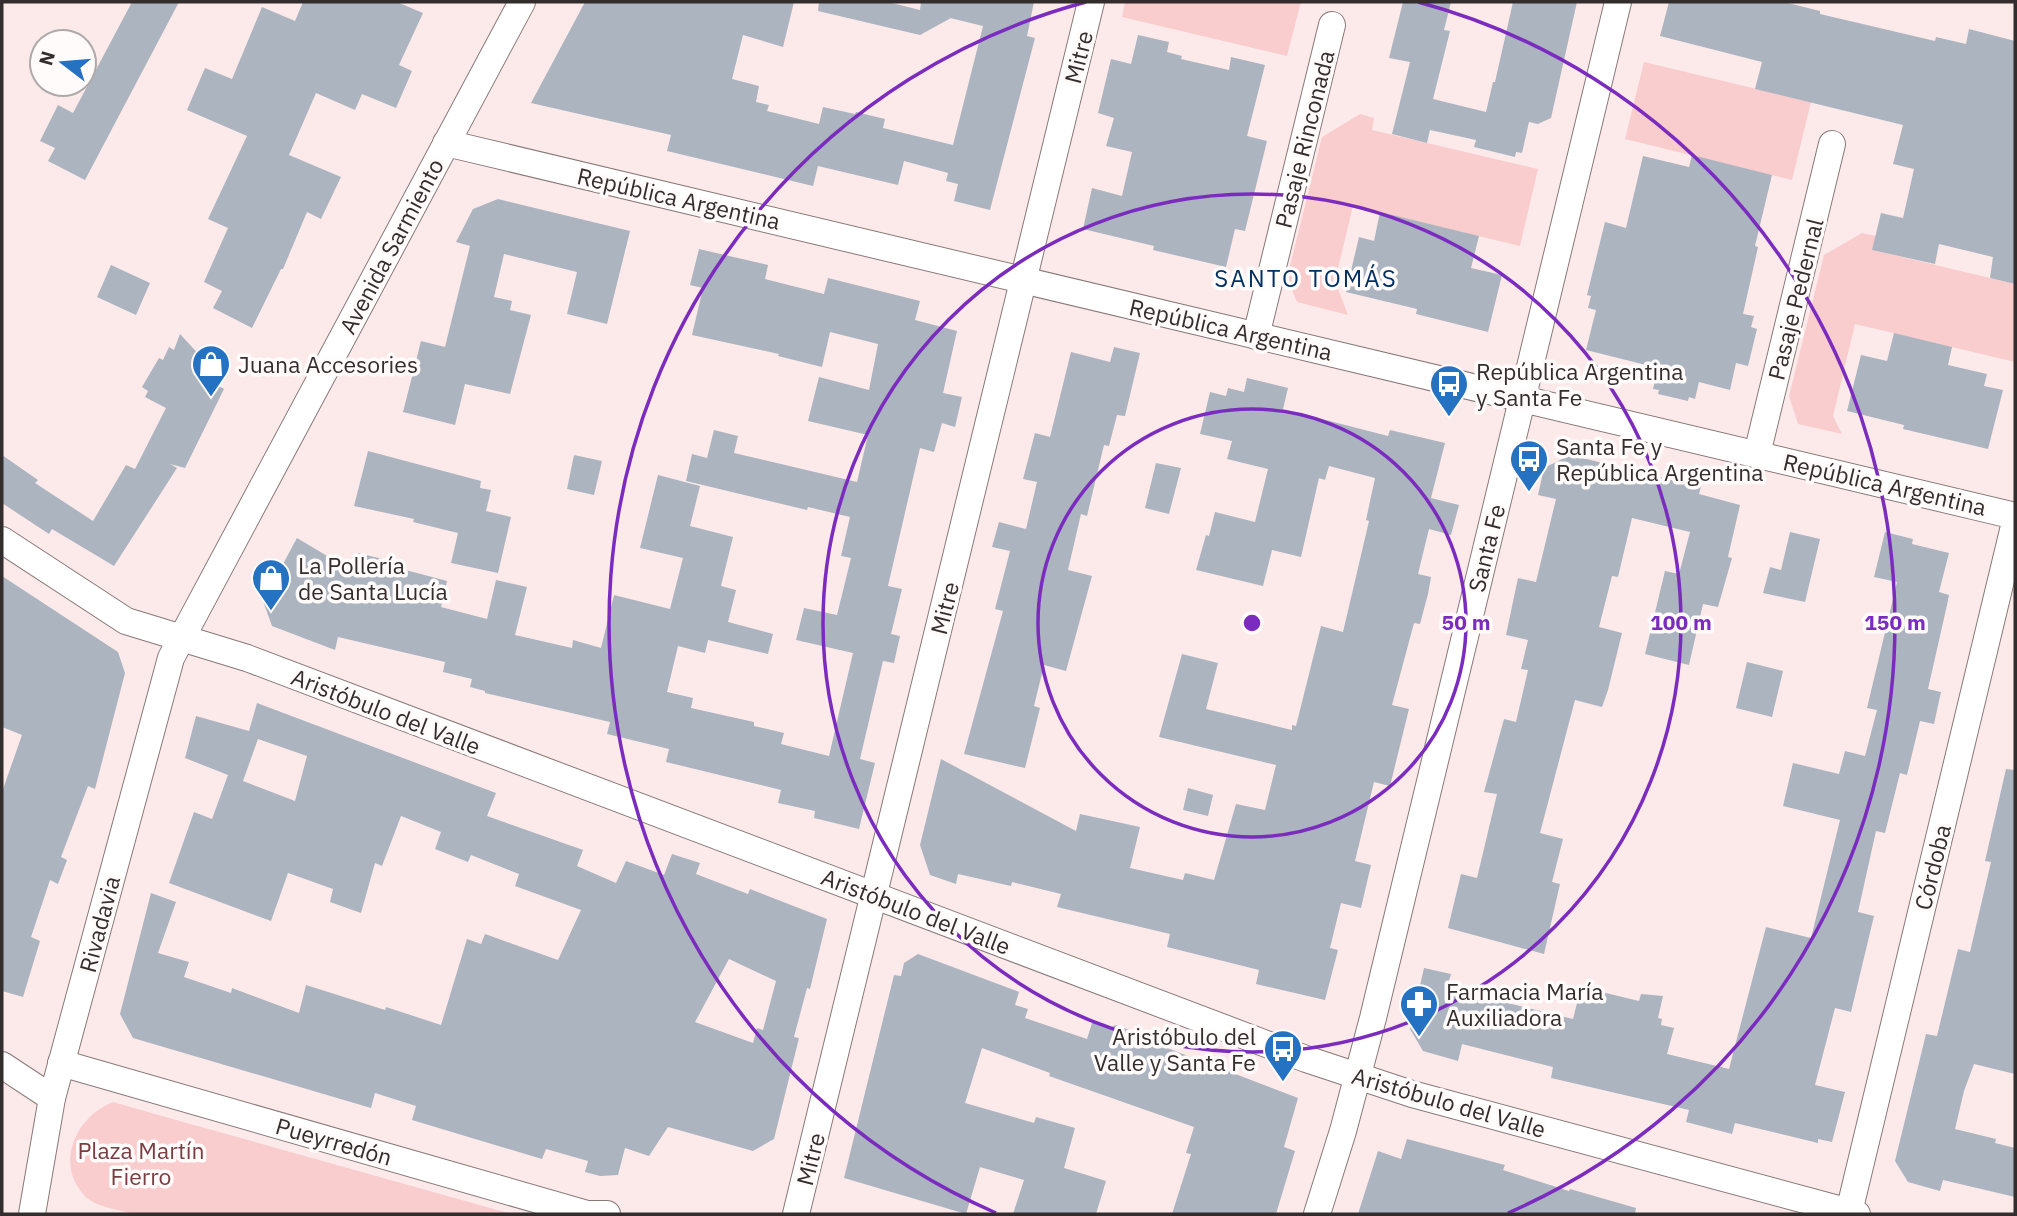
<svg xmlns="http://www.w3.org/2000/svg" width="2017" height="1216" viewBox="0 0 2017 1216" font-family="'IBM Plex Sans',sans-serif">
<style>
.green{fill:#f9cdce}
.building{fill:#abb4bf;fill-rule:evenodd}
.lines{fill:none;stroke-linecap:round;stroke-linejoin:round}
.street-casing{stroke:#887979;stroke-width:28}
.street{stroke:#fff;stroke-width:26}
.ring{fill:none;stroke:#7b2cbf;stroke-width:3.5}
.labels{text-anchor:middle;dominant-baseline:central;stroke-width:7;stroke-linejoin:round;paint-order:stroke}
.street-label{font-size:23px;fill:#342d2e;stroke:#fffbfb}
.poi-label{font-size:23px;fill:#342d2e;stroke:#fffbfb;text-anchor:start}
.park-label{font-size:23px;fill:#7a3b41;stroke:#fffbfb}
.neighbourhood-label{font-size:24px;letter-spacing:2px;fill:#003162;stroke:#fffbfb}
.centre{fill:#7b2cbf;stroke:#fffbfb;stroke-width:3.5}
.ring-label{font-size:21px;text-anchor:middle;font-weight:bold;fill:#7b2cbf;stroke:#fffbfb;stroke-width:7;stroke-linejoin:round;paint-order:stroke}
</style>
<rect width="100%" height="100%" fill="#fceaeb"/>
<g class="green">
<polygon points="1125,2 1301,2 1287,56 1122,17"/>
<polygon points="1644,62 1811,102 1792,180 1625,139"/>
<polygon points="1360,114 1374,118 1372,130 1538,169 1520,246 1353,206 1335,281 1348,315 1297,302 1287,278 1322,137"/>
<polygon points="1862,233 1876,236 1873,250 2015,284 2015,362 1855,324 1833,416 1842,434 1798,424 1789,396 1824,255"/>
<path d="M 113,1102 L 162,1116 L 512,1214 L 133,1214 C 120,1210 97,1207 87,1198 C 53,1166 75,1117 113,1102 Z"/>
</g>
<g class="building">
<polygon points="132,2 179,2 85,180 48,161 55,148 40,141 58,105 73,113"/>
<polygon points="303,2 397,2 423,13 399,65 412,71 396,108 362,94 355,110 316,93 289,155 341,177 321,219 307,212 283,269 281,269 252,328 213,308 222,291 204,282 228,228 208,219 247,136 187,110 205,68 232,79 262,7 295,21"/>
<polygon points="585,2 794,2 783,47 743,35 732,79 759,86 756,102 769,105 767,111 819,124 823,107 855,114 856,112 885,119 883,128 953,145 983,26 946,17 951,18 920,35 818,11 819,2 888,2 920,10 921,2 1034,2 1027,36 1035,38 990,210 954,201 958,184 946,181 948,173 904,161 898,185 818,166 813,186 667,151 671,135 531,103"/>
<polygon points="1403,2 1451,2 1444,30 1450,31 1433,99 1486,112 1493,82 1495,82 1513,2 1577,2 1551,118 1538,124 1529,122 1522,153 1516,152 1515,157 1474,147 1476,140 1430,130 1427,143 1392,134 1410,62 1389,58"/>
<polygon points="1669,2 1784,2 1820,11 1820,14 1935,41 1936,37 1966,44 1969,29 2015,41 2015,284 1990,278 1993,257 1939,244 1935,264 1872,250 1881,213 1903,218 1914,169 1893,164 1903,125 1755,89 1762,62 1660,36"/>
<polygon points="1138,35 1169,42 1167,52 1182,56 1181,59 1229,70 1231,57 1265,65 1247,136 1267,141 1245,231 1235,229 1226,267 1153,250 1154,246 1083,229 1092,188 1122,196 1132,152 1106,146 1114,118 1098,113 1111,59 1131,64"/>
<polygon points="1692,155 1772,175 1755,246 1758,247 1743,314 1754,316 1751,327 1757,329 1748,366 1736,363 1730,390 1699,382 1695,399 1689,397 1688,401 1658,394 1659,390 1653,389 1658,368 1586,350 1596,310 1588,308 1591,296 1587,295 1605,222 1626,228 1643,156 1689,167"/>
<polygon points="498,199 630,231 607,324 567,314 577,272 504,254 494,297 512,301 510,310 531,315 510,394 465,384 455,425 403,412 421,341 445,347 470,246 456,242 473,209"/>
<polygon points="1380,212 1479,236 1471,268 1502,275 1488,332 1416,314 1417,309 1346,292 1359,237 1374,241"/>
<polygon points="699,249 768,265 765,279 824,294 828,278 920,301 915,320 957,331 943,393 962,397 955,427 942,423 934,452 920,448 888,586 902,589 891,634 900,636 894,663 883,661 860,759 875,763 859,829 814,818 815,811 778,803 781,790 666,762 669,749 607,734 610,722 485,693 485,691 470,687 472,679 443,672 445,662 338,637 335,650 272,626 263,601 297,538 354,572 358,553 403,564 402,569 447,581 441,607 487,619 496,580 527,587 515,635 572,648 573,640 601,648 614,595 670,609 683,558 640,548 658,475 700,486 690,526 733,537 721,586 736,590 728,622 773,634 768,654 708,640 705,653 678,646 667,692 693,698 691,708 754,722 754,726 784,733 781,744 829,756 853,653 796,640 804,608 837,615 851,558 841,556 850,517 808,507 807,510 686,481 692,454 707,458 714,430 738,436 734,453 857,482 868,435 808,421 819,377 869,390 878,344 830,332 822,367 778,356 779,354 692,335 703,288 690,285"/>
<polygon points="111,265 150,283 136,315 97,297"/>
<polygon points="1894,333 1952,347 1948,365 1987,374 1984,386 2003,390 1988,449 1903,429 1904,425 1847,411 1861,355 1887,361"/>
<polygon points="180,334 204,360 213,383 224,389 185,468 170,464 177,468 114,566 52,529 49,534 2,503 2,455 38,480 35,483 93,521 126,465 135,469 166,408 145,397 148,391 142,387 159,358 163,360 169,347 174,350"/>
<polygon points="1114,347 1140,353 1125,416 1117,415 1109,446 1104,445 1087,516 1081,514 1068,570 1092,576 1066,671 1044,665 1034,706 1040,708 1025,768 964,754 1003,611 995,609 1010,551 992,547 999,522 1026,529 1037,482 1023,479 1035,433 1050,437 1071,352 1110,362"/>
<polygon points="1247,378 1288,388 1283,409 1388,436 1390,430 1445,443 1431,498 1459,505 1451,535 1429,529 1418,574 1431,577 1428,594 1420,624 1414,623 1392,705 1409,709 1390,786 1374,782 1355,861 1371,865 1361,908 1341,903 1330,948 1338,950 1325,1000 1256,984 1259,970 1167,947 1170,934 1057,907 1061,894 1012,882 1011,886 958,874 956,884 930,875 920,845 941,759 1076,831 1080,814 1140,827 1130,868 1183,880 1185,873 1214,880 1236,804 1265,810 1276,765 1159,737 1182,654 1218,663 1206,709 1292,730 1292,725 1296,726 1321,626 1343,632 1369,521 1366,520 1375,478 1329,466 1325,480 1319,478 1301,557 1272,550 1263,586 1196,570 1206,535 1209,536 1215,512 1255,522 1268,469 1227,459 1232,441 1200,434 1210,392 1226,396 1228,388 1244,392"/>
<polygon points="368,451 481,481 480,488 491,490 486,511 511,517 498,573 451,563 458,533 413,522 414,519 354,506"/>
<polygon points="574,455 602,461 594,495 567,489"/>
<polygon points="1570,455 1701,487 1699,494 1740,505 1728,557 1732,558 1718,607 1703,604 1689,665 1645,654 1665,571 1679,574 1690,532 1632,518 1618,577 1612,576 1599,627 1622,633 1608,690 1602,707 1575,700 1540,833 1563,839 1552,882 1560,884 1544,954 1448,928 1461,874 1477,878 1497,794 1484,792 1504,719 1516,722 1528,670 1521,669 1528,640 1506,635 1518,578 1536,582 1556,499 1538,495 1544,468"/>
<polygon points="1156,463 1181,468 1169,514 1145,508"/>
<polygon points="1790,532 1820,539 1805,602 1763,593 1770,567 1781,570"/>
<polygon points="1885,532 1913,539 1912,544 1949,553 1939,592 1949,595 1947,605 1928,689 1941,692 1934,724 1920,721 1907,775 1900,773 1885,833 1876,831 1858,912 1874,916 1851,1012 1835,1008 1815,1085 1845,1092 1832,1142 1818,1139 1818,1143 1735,1123 1732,1134 1686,1122 1689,1110 1551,1078 1553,1067 1462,1044 1458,1061 1423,1051 1410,1029 1424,968 1451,974 1448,984 1485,993 1484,997 1573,1019 1581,987 1639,1001 1641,994 1663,996 1658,1018 1662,1019 1661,1025 1674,1028 1667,1054 1729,1069 1766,927 1811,938 1840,820 1783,806 1793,763 1839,774 1845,751 1865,756 1877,710 1867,708 1897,582 1874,577"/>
<polygon points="2,576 118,652 125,673 95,789 88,786 61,857 67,860 58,884 50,880 31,937 40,941 23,997 2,991 2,792 22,735 2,727"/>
<polygon points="1747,662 1783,671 1772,717 1736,708"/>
<path d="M 257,703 L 496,793 L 487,816 L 583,850 L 577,866 L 616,883 L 626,861 L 664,875 L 672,854 L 700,863 L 696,874 L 748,894 L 750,889 L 827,919 L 810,989 L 807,988 L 794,1037 L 799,1038 L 774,1139 L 753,1151 L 668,1127 L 649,1156 L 625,1148 L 618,1175 L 600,1176 L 585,1172 L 588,1161 L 546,1149 L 542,1159 L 412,1120 L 416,1106 L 375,1093 L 371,1108 L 133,1038 L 120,1014 L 151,893 L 176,902 L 158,953 L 189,962 L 184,977 L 231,993 L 232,988 L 299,1013 L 306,985 L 385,1010 L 386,1007 L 441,1025 L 467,939 L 481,944 L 485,934 L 558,960 L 581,910 L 515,886 L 519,874 L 471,855 L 468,862 L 435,849 L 441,832 L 401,816 L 382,866 L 375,863 L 361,913 L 330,902 L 333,889 L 288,873 L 271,921 L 169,883 L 194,812 L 212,819 L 228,775 L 185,758 L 196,716 L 249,731 ZM 258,739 L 307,756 L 295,801 L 243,781 ZM 729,959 L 776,981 L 763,1030 L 757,1028 L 753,1043 L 695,1022 Z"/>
<polygon points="2006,769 2015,770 2015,1074 1974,1064 1964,1091 1955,1129 1996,1139 1995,1143 2015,1148 2015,1197 1943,1180 1940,1191 1908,1182 1895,1161 1926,1034 1937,1036 1958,949 1970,952 1991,862 1985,861"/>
<polygon points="1188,788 1213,795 1208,816 1183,810"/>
<polygon points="918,954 1019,992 1015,1005 1028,1009 1025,1018 1087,1039 1093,1020 1111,1027 1116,1025 1146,1036 1149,1041 1298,1098 1284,1147 1295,1151 1276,1214 1172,1214 1191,1154 1186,1153 1194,1127 1049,1076 1050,1073 982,1048 965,1103 1034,1123 1036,1117 1075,1128 1064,1168 1106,1181 1096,1214 1013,1214 1024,1180 980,1167 966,1214 844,1178 894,975 901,976 904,963"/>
<polygon points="1407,1139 1505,1165 1503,1170 1569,1191 1570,1189 1636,1208 1635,1214 1358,1214 1378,1151 1401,1159"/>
</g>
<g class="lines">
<defs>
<g id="street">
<polyline points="446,143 2015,516"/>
<polyline points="1256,336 1332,25"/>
<polyline points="1757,454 1832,144"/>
<polyline points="2,540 126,621 247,658 1306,1059 1412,1094 1857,1214"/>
<polyline points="61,1063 587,1214 607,1214"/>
<polyline points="2,1065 52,1098"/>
<polyline points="1849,1212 2015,522"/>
<polyline points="32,1214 52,1098 171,658 522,2"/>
<polyline points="796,1214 1091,2"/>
<polyline points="1317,1214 1343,1131 1373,1018 1618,2"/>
</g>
</defs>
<use href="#street" class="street-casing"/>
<use href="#street" class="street"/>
</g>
<g class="ring">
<circle cx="1252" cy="623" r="214"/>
<circle cx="1252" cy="623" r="429"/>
<path d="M996 1213A643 643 0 0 1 1086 2M1418 2A643 643 0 0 1 1508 1213"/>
</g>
<defs>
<symbol id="shop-pin" viewBox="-11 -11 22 30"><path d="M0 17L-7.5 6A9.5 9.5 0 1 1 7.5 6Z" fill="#2672c2" stroke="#fffbfb"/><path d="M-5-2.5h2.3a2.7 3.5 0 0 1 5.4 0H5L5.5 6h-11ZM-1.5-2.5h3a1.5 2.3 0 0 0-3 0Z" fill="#fff"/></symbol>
<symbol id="bus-pin" viewBox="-11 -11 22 30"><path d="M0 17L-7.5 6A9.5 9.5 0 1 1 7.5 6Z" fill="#2672c2" stroke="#fffbfb"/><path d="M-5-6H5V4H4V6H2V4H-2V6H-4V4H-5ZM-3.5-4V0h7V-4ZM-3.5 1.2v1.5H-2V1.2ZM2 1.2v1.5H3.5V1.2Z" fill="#fff"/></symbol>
<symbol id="pharmacy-pin" viewBox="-11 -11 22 30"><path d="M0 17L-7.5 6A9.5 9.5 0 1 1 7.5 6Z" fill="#2672c2" stroke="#fffbfb"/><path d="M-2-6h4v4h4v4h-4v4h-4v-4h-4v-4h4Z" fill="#fff"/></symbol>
</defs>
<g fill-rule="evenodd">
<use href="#shop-pin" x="189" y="342" width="44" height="60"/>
<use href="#bus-pin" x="1427" y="362" width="44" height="60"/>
<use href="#bus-pin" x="1507" y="437" width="44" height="60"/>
<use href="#shop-pin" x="249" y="556" width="44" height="60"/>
<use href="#pharmacy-pin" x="1397" y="982" width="44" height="60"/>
<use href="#bus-pin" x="1261" y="1027" width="44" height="60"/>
</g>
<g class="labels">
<g class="street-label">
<text transform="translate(1078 57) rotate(-76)">Mitre</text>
<text transform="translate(1304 139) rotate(-76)">Pasaje Rinconada</text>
<text transform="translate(679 198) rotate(13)">República Argentina</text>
<text transform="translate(391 246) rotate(-62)">Avenida Sarmiento</text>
<text transform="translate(1795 299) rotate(-76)">Pasaje Pedernal</text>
<text transform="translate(1231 329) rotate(13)">República Argentina</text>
<text transform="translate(1885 484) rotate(13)">República Argentina</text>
<text transform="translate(1486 548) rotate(-76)">Santa Fe</text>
<text transform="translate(944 608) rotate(-76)">Mitre</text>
<text transform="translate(386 711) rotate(21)">Aristóbulo del Valle</text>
<text transform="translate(1932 867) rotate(-76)">Córdoba</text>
<text transform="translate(916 911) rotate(21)">Aristóbulo del Valle</text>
<text transform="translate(99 924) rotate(-75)">Rivadavia</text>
<text transform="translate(1449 1102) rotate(16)">Aristóbulo del Valle</text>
<text transform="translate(334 1141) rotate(16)">Pueyrredón</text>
<text transform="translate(810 1159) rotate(-76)">Mitre</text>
</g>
<g class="poi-label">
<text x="238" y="364">Juana Accesories</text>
<text x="1476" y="371">República Argentina<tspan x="1476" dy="26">y Santa Fe</tspan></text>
<text x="1556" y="446">Santa Fe y<tspan x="1556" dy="26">República Argentina</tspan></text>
<text x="298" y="565">La Pollería<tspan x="298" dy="26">de Santa Lucía</tspan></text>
<text x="1446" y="991">Farmacia María<tspan x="1446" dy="26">Auxiliadora</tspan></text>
<text x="1256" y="1036" text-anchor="end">Aristóbulo del<tspan x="1256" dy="26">Valle y Santa Fe</tspan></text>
</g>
<g class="park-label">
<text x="141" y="1150">Plaza Martín<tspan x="141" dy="26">Fierro</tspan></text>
</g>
<g class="neighbourhood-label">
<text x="1306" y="278">SANTO TOMÁS</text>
</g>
</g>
<circle cx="1252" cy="623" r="10" class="centre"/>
<g class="ring-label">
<text x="1466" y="630">50 m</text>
<text x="1681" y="630">100 m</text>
<text x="1895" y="630">150 m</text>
</g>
<rect width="2017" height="1216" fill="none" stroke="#342d2e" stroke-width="7"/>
<g transform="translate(63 63) rotate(286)"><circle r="33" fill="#fffbfb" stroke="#aea9a9" stroke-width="2"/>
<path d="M0-5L12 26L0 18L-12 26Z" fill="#2672c2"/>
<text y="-10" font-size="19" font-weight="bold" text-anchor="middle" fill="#342d2e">N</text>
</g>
</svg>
